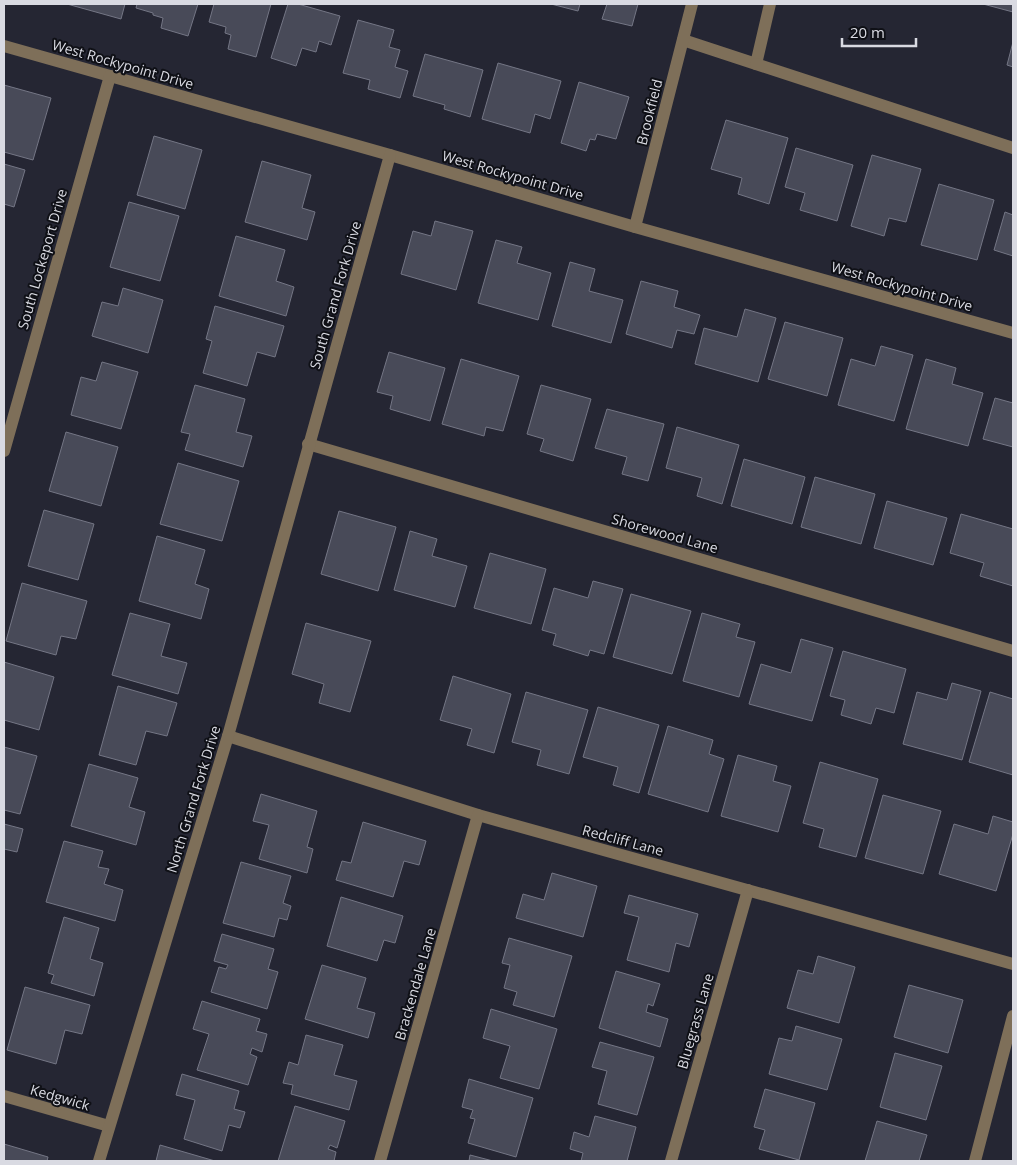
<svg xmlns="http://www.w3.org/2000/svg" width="1017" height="1165" viewBox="0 0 1017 1165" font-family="'Open Sans',sans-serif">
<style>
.building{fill:#484a58;stroke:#747685}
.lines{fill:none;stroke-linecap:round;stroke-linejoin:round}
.minor{stroke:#7e6f59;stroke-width:12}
.labels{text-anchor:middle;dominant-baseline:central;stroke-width:4;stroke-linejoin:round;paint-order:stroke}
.street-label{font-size:14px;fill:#d9dae2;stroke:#0f1016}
</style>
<rect width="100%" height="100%" fill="#252633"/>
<g class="building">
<polygon points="67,4 125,4 121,19"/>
<polygon points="137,4 198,4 188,36 161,28 163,18 153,15 153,13 136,8"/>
<polygon points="214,4 271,4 256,57 228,49 231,35 225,33 226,27 209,22"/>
<polygon points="288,4 298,4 340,16 331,45 319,41 316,52 302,48 296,66 271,58"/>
<polygon points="551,4 580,4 578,11"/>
<polygon points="607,4 638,4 632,26 602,19"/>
<polygon points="983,4 1013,4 1013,12"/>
<polygon points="358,20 394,30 389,47 400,50 395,67 408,71 400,98 368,89 370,80 343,73"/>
<polygon points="1013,42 1013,67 1007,65"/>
<polygon points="425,54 483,70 470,117 444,109 445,105 413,96"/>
<polygon points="498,63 561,81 550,119 535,114 530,133 482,119"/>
<polygon points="579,82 629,97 616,139 597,134 595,140 590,139 586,151 561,143"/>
<polygon points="4,85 51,98 33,160 4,152"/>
<polygon points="726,120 788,138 769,204 738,194 742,178 711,169"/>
<polygon points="154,136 202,150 185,209 137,195"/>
<polygon points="796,148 853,165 837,221 800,210 805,193 785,187"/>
<polygon points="872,155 921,169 906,222 889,218 884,236 851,226"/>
<polygon points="262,161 311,175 302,208 315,212 307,240 245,222"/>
<polygon points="4,164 25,170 14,207 4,204"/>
<polygon points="939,184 994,200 977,260 921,245"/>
<polygon points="129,202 179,216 160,281 110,267"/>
<polygon points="1005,212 1013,215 1013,256 994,250"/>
<polygon points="435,221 473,231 456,290 401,274 413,231 431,236"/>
<polygon points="236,236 285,250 276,281 294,287 286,316 219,296"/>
<polygon points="496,240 522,247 517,263 551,273 538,320 478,303"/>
<polygon points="570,262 595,269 589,291 623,300 611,343 552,326"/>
<polygon points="641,281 678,291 674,307 700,315 694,334 677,330 672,348 626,334"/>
<polygon points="123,288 163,300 148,353 92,336 102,302 118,306"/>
<polygon points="215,306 284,326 275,357 257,352 247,386 203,373 212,341 206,339"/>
<polygon points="745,309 776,318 758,382 695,364 704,328 737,337"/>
<polygon points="785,322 843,338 827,396 768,379"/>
<polygon points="881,346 913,355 894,421 838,405 851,359 875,366"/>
<polygon points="389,352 445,368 430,421 390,409 393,396 377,392"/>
<polygon points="461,359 519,376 503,431 486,427 484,436 442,424"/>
<polygon points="926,359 956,368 952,384 983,393 968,446 906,429"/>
<polygon points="102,362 138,372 121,429 71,415 81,377 96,381"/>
<polygon points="195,385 245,399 236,432 252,436 243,467 185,450 190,434 181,432"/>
<polygon points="541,385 591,399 573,461 540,451 544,439 527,434"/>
<polygon points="995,398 1013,403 1013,447 983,439"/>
<polygon points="607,409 664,424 648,481 622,474 627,457 595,448"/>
<polygon points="677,427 739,445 722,504 697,496 702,478 666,468"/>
<polygon points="66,432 118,447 101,506 49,491"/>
<polygon points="744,459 805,477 792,524 731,506"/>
<polygon points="178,463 239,481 222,541 160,524"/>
<polygon points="815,477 875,494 861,544 801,527"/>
<polygon points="887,501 947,518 933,565 874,548"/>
<polygon points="44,510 94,524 78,580 28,566"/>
<polygon points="339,511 396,527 378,591 321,574"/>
<polygon points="961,514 1013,529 1013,586 980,576 984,563 950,553"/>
<polygon points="410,531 437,539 432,556 467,566 455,607 394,590"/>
<polygon points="157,536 205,550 195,584 209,589 201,619 139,601"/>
<polygon points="490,553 546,569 531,624 474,608"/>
<polygon points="593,581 623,589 604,654 590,650 588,656 553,645 556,634 542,630 554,588 588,598"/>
<polygon points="22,583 87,601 76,639 61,636 56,655 6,641"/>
<polygon points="631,594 691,611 672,674 613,657"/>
<polygon points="130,613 170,624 161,656 187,663 178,694 112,675"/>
<polygon points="702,613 740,624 736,637 755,642 739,697 683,681"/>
<polygon points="306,623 371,641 350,712 319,703 324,684 292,674"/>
<polygon points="801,639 833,648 812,721 749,704 761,664 791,673"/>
<polygon points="843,651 906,669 894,713 876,708 871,724 841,715 845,700 830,696"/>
<polygon points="4,662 54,677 39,730 4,720"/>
<polygon points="453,676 511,694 494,753 467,745 472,729 440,720"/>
<polygon points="952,683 981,691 962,760 903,744 917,692 947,700"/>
<polygon points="118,686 177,703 167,736 146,731 136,765 99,755"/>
<polygon points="526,692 588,710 569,774 537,765 541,750 512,742"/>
<polygon points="990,692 1013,699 1013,775 969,762"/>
<polygon points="598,707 659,725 639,793 613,785 618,767 583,757"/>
<polygon points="668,726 713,740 709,754 724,759 708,812 648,794"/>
<polygon points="4,747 37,756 20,814 4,810"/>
<polygon points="738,755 777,766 773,781 791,786 778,832 721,816"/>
<polygon points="820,762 878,779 856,857 819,847 824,829 803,823"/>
<polygon points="89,764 138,778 129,807 145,812 136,845 71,826"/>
<polygon points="261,794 317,811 307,847 313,849 307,873 259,859 269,825 253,821"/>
<polygon points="883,795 941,811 923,874 865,858"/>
<polygon points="993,816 1013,822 1013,834 996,891 939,874 954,824 988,834"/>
<polygon points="363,822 426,841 419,865 404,861 393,897 336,880 342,861 351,863"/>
<polygon points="4,824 23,829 17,852 4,849"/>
<polygon points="64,841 103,851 98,867 109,869 104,884 123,890 115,921 46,902"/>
<polygon points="241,862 291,876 283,903 291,906 287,920 279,918 274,937 223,923"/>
<polygon points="552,873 597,886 583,937 516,918 523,894 544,900"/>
<polygon points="629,895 698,914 689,947 676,943 669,972 627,960 639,917 624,913"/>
<polygon points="341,897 403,916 395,943 384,940 377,961 327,946"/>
<polygon points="64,917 99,928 90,959 103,963 94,996 51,983 54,975 48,973"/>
<polygon points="222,934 274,949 268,969 278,972 267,1009 211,992 219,967 226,969 228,965 214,961"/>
<polygon points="509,938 572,956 554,1017 513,1005 517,992 504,988 510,965 502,963"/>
<polygon points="818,956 855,967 839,1023 787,1008 798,970 813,974"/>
<polygon points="322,965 366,978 357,1008 375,1013 368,1038 305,1019"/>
<polygon points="616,971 660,984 653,1006 648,1004 646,1012 668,1019 660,1047 599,1028"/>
<polygon points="909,985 963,1000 948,1053 894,1037"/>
<polygon points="25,987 90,1005 82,1034 65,1030 56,1064 7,1050"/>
<polygon points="202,1001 260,1019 256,1031 267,1034 262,1052 252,1048 250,1054 257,1057 248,1085 197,1070 209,1034 193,1029"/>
<polygon points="491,1009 557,1029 539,1089 500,1078 510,1046 483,1038"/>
<polygon points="796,1026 842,1039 827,1090 769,1074 779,1038 792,1041"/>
<polygon points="306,1035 343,1045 334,1075 357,1081 349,1110 291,1094 293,1085 283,1083 289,1062 298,1065"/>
<polygon points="600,1042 654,1057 637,1115 598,1104 607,1071 592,1067"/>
<polygon points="895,1053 942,1066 926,1120 880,1107"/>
<polygon points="182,1074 239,1091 234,1109 245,1112 240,1128 229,1125 222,1151 184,1139 195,1100 176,1095"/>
<polygon points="469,1079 533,1098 516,1157 468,1143 475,1119 470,1118 473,1110 462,1107"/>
<polygon points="765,1089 815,1103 799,1160 759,1149 765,1130 754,1127"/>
<polygon points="295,1106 345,1121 337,1148 330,1145 328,1149 336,1152 334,1161 278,1161"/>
<polygon points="595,1116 636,1127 627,1161 581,1161 583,1153 570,1149 574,1132 589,1137"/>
<polygon points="877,1121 927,1135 919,1161 865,1161"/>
<polygon points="4,1144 48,1157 47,1161 4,1161"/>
<polygon points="160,1145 215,1161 156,1161"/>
<polygon points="470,1155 493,1161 469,1161"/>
</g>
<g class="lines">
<g class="minor">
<polyline points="683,40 756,64 770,4"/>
<polyline points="4,46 390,155 635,227 1013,333"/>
<polyline points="756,64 1013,148"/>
<polyline points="635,227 692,4"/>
<polyline points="308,444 1013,651"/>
<polyline points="4,451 110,76"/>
<polyline points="228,736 478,815 1013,964"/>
<polyline points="4,1096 109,1126"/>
<polyline points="99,1161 228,736 390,155"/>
<polyline points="380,1161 478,815"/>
<polyline points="671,1161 748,890"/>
<polyline points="975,1161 1013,1016"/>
</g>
</g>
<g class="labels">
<g class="street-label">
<text transform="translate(123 64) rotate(16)">West Rockypoint Drive</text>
<text transform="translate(649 112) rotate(-76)">Brookfield</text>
<text transform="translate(513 175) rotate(16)">West Rockypoint Drive</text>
<text transform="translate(42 259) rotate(-74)">South Lockeport Drive</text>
<text transform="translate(902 286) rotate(16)">West Rockypoint Drive</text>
<text transform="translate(335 295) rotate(-74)">South Grand Fork Drive</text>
<text transform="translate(665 533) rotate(16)">Shorewood Lane</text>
<text transform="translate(193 799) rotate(-73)">North Grand Fork Drive</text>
<text transform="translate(623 840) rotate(15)">Redcliff Lane</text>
<text transform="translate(415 984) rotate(-74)">Brackendale Lane</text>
<text transform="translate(695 1021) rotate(-74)">Bluegrass Lane</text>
<text transform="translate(60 1097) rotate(16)">Kedgwick</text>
</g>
</g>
<rect width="1017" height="1165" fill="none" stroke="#d9dae2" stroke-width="10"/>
<path d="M842 38v8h74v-8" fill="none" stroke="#d9dae2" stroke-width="2.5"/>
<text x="850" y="38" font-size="15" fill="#d9dae2" stroke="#0f1016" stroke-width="4" paint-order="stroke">20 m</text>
</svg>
